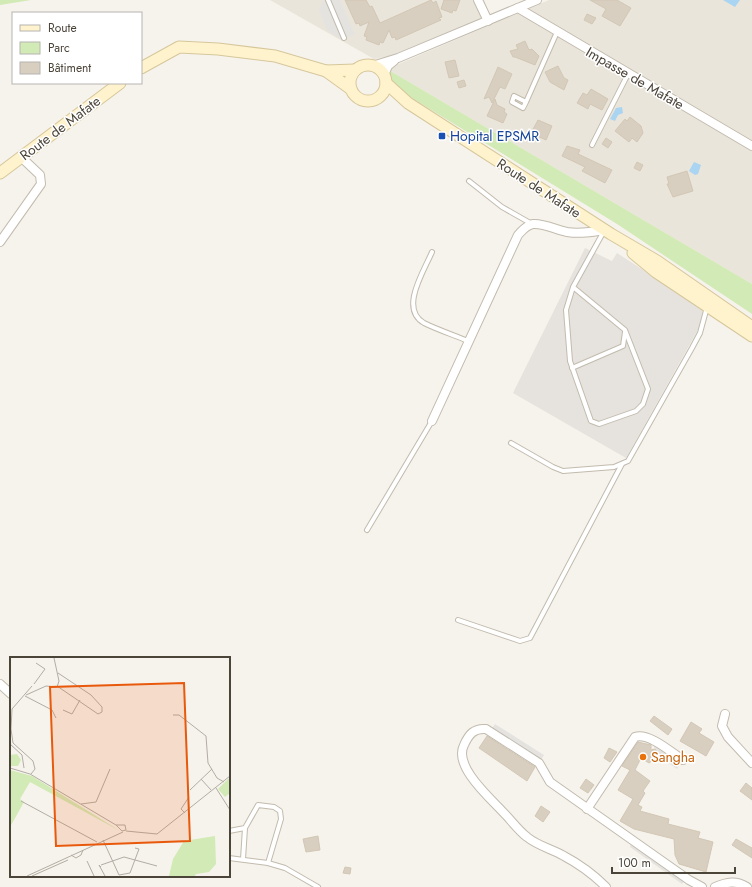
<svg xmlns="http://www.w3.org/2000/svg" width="752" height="887" viewBox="0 0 752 887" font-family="Jost,sans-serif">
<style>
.residential{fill:#eae5da}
.industrial{fill:#e6e2dd}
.green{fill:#d2eab5}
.parking{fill:#e5e3e0}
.water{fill:#a9d4f2}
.building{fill:#d8cfc1;stroke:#d3c7b4}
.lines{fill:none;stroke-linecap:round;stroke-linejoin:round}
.lane-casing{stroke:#c2bbae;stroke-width:6}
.street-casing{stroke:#c2bbae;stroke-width:10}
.secondary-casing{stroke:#d6c79b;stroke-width:13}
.lane{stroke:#fff;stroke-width:4}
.street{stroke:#fff;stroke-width:8}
.secondary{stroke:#fff3cd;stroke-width:11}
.transit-dot{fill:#1a4fb4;stroke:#fff;stroke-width:1.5}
.food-dot{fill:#e8710a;stroke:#fff;stroke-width:1.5}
.labels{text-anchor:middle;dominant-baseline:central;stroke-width:3;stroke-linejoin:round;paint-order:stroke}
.street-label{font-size:14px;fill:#4b4439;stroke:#fff}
.transit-label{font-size:14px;fill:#164399;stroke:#fff;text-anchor:start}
.food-label{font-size:14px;fill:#c56008;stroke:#fff;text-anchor:start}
.inset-road{fill:none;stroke:#b2ada4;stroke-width:1}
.view{fill:#e8590c;fill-opacity:0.15;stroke:#e8590c;stroke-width:2}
.inset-edge{fill:none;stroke:#4b4439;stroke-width:2}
</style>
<rect width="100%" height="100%" fill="#f6f3ec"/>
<g class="residential">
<polygon points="270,0 484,0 490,15 390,56 374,59"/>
<polygon points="549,0 752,0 752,284 387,69"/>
</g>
<polygon class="industrial" points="585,248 612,261 617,253 708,312 626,458 513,393"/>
<g class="green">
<polygon points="0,0 31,0 0,5"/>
<polygon points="387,69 752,284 752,314 617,224 402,92 391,80"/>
</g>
<g class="parking">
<polygon points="326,0 340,0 355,35 341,39 327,30 319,10 322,2"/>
<polygon points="495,724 544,755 539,763 490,732"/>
<polygon points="659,738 686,756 677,769 660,757 654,747"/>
<polygon points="609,824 687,878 682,884 630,847 631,844 607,827"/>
</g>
<g class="water">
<polygon points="723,0 740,0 735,7"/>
<polygon points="622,107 623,113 618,115 615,121 610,119 616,108"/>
<polygon points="694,162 701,165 698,174 695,175 689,171"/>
</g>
<g class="building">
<polygon points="345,0 366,0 370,7 372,6 380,23 431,0 433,3 436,1 442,17 439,18 441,20 396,40 395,37 392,38 389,30 383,43 380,42 379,45 366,40 367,37 364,36 369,22 360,26 359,23 356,24"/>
<polygon points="444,0 460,0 456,11 453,10 452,13 441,9"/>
<polygon points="590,0 617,0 631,8 620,26 602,16 606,9"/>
<polygon points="587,14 596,18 592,24 584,20"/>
<polygon points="525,41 529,50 532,49 539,56 535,65 515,57 513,57 510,51 518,49 516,45"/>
<polygon points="455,60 459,76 449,78 445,62"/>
<polygon points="558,66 564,78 568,80 564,90 550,82 545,72"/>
<polygon points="498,67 512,74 505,89 500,87 492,103 489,97 484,99"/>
<polygon points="464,80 466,86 459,88 457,82"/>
<polygon points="591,89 608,99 602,110 590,104 588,109 577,103 583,93 587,95"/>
<polygon points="495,99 497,105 505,109 504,112 507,114 503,123 487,116"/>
<polygon points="630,117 641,126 643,133 637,142 632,138 629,142 615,131 625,119 627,121"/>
<polygon points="538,120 552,126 546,140 531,133"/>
<polygon points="606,138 612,142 608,148 602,144"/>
<polygon points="567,146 580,150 578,154 612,170 605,183 582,171 585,167 562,156"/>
<polygon points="637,162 643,165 640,171 634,168"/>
<polygon points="687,171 693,191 673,197 667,184 669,184 667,177"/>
<polygon points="654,716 672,729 668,735 650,721"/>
<polygon points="691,722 702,729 699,733 714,742 706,756 680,741"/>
<polygon points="487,736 535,767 527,781 479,748"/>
<polygon points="638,742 651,745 651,750 655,749 659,756 649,763 641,758 635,770 650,781 643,791 645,793 638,805 642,807 640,811 669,819 668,824 700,832 698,838 713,842 706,872 679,864 675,855 674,839 634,829 620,821 633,799 618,790 630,770 622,766"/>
<polygon points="609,748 617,752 610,762 604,758"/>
<polygon points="586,779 594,785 588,793 580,788"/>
<polygon points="746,783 752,788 752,800 740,791"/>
<polygon points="541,806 550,812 543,822 535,816"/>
<polygon points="318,836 320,850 306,852 303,839"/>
<polygon points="736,839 752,848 752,858 732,845"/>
<polygon points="345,867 351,868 350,874 343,873"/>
</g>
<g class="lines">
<defs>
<g id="lane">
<polyline points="328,0 344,38"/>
<polyline points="526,102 514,96 512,102 523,108 526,102 557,32"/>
<polyline points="592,145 628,74"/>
<polyline points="469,181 502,207 532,224"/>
<path d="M 432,252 C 424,271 399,309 424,323 C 438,330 454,335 468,341"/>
<polyline points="573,287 625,330 648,389 643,404 636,411 599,424 591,421 570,361 566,310 573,287 604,231"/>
<polyline points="572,368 623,346 625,332"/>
<polyline points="511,443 553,467 563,471 614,467 628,461 692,348 700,333 707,307"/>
<polyline points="367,530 432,421"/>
<polyline points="458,620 520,641 530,638 622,464"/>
<polyline points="229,831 245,828 258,805 274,807 280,811 281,819 268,863"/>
<polyline points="229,858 268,863 285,868 318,887"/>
<polyline points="243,859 245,828"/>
</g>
<g id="street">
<polyline points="478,0 488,21"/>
<polyline points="518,8 752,146"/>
<polyline points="372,66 398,58 537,0"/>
<polyline points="384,75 388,66 394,61"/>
<polyline points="0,242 41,184 40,175 21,157"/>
<path d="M 432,421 L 518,235 C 522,231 526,225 533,224 C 544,223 556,230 567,232 C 580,234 592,232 604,230"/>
<polyline points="0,684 11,694"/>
<polyline points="725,714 722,726 728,737 752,763"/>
<path d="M 587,809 L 635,737 C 648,732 671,752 683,760"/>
<path d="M 606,887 C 594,875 579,864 564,856 C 552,849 538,846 527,837 C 518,830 511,820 503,812 C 490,798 453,766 464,745 C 469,734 474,728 486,729 L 539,763 L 550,782 L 689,880 L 702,887"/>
<path d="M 715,887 C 727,882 736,880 747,887"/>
</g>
<g id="secondary">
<circle cx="368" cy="83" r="18"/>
<polyline points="141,68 179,47 218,49 275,56 326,71 355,70"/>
<polyline points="326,71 351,89"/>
<polyline points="386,83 408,103 611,234 657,261 752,327"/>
<polyline points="0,173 120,83"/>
<polyline points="633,253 656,272 752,336"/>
</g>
</defs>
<use href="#lane" class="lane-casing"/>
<use href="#street" class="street-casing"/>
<use href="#secondary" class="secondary-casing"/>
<use href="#lane" class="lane"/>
<use href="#street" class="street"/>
<use href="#secondary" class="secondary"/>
</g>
<rect class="transit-dot" x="438" y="132" width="8" height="8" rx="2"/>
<circle class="food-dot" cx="643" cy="757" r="4"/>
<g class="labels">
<g class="street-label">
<text transform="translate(635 78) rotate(30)">Impasse de Mafate</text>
<text transform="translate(60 128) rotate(-37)">Route de Mafate</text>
<text transform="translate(539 188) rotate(33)">Route de Mafate</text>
</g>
<g class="transit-label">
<text x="450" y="136">Hopital EPSMR</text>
</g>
<g class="food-label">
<text x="651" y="757">Sangha</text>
</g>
</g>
<g transform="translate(10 657)">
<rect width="220" height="220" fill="#f6f3ec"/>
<path d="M 7,97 L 11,103 L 8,109 L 0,109 L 0,98 ZM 0,113 L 22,119 L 110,174 L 20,125 L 10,142 L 14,145 L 0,170 ZM 220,120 L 220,136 L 215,140 L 208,132 ZM 205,179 L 206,207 L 199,215 L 186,217 L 185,219 L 159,219 L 163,202 L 174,184 Z" fill="#d2eab5"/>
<path class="inset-road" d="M 24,27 L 35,12 L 26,6M 47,29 L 88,57 L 92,55 L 92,50 L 81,38 L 48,16M 16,38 L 36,29 L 47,30 L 49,24 L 44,1M 15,39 L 42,53 L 46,61M 53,53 L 62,57 L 70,43M 163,58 L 169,58 L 196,79 L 198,106 L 207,121 L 214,125M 0,87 L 12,98 L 14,111M 0,111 L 20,117 L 106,168 L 112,174 L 116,173 L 115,168 L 106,168M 21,117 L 25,112 L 23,104 L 3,86 L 1,72 L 2,52 L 22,29M 191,122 L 201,133M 206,131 L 220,153M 180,133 L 202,112M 11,144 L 87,185M 71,147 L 86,145 L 100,112M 175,156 L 171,152 L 179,140M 116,174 L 147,177 L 220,119M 93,183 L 109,218 L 120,216 L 129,192 L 125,191M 61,198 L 66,201 L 71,198 L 73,193M 77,204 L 84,219M 91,208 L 114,200 L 147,209M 91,210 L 89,208 L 95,219M 17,219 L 113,175M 22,219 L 58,203"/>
<path class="view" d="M 174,26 L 180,184 L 46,189 L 40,30 Z"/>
<rect width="220" height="220" class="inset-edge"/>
</g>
<rect x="12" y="12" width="130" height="72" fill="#ffffff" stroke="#b7b4b0"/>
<rect x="20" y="25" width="20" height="6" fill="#fff3cd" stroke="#b7b4b0"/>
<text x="48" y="32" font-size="12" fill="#4b4439">Route</text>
<rect x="20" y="42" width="20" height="12" fill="#d2eab5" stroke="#b7b4b0"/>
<text x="48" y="52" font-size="12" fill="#4b4439">Parc</text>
<rect x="20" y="62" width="20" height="12" fill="#d8cfc1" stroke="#b7b4b0"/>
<text x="48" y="72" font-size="12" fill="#4b4439">Bâtiment</text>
<path d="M612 867v6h123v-6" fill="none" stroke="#4b4439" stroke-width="2"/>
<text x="618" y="867" font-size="12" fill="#4b4439" stroke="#ffffff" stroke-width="3" paint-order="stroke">100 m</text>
</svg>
